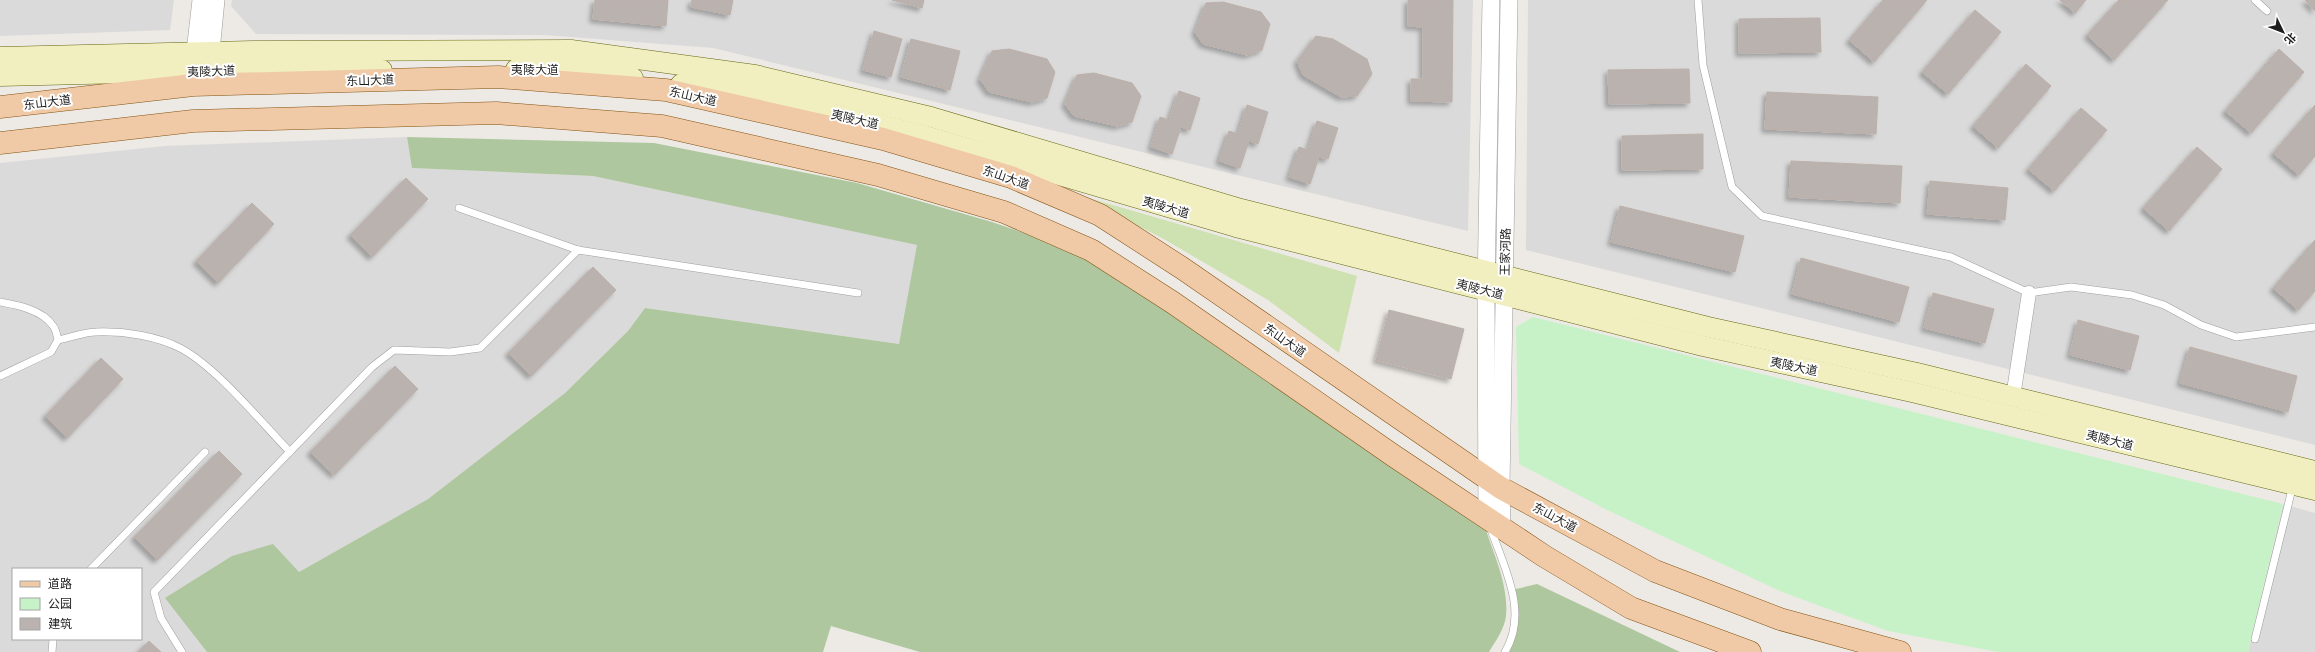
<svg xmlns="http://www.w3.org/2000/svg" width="2315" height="652" viewBox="0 0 2315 652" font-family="Ubuntu,'Noto Sans SC',sans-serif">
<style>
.residential{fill:#dbdadb;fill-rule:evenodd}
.grass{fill:#cde1b1}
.forest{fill:#aec79e}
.park{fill:#c7f2c7}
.building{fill:#bab2ae;stroke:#bdb0a9;filter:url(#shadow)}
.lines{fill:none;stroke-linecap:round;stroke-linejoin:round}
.service-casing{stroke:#9e9e9e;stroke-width:8}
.minor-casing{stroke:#9e9e9e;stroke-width:15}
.tertiary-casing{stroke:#9e9e9e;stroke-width:18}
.secondary-casing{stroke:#656712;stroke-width:21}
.primary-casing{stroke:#845412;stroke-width:23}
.service{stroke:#fff;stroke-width:7}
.minor{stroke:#fff;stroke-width:14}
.tertiary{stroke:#fff;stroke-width:17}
.secondary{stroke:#f1efbf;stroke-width:20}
.primary{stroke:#f0c9a7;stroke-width:22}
.labels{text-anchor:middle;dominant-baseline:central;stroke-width:4;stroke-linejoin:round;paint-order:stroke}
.street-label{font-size:12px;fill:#1d1d1d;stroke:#fff}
</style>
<defs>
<filter id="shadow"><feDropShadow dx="-3.5" dy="3.5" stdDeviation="2" flood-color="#0004"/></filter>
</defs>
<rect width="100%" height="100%" fill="#edeae5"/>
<g class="residential">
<polygon points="0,0 174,0 170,30 0,36"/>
<polygon points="232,0 1473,0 1468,231 713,48 544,35 256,34 231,6"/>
<polygon points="1528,0 2315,0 2315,445 1526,250"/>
<path d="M 407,137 L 413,168 L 593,176 L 918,245 L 899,344 L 645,308 L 628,331 L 565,393 L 428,499 L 299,572 L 166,597 L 207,652 L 0,652 L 0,163 L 165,146 ZM 13,569 L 141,569 L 141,639 L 13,639 Z"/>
<polygon points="2283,504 2315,513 2315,652 2248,652"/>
</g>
<polygon class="grass" points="1075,194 1357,276 1339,353 1268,300 1162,238"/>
<g class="forest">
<path d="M 407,137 L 654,143 L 857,183 L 992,222 L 1087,255 L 1483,521 C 1492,551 1509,584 1506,616 C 1505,628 1495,642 1489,652 L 920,652 L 831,626 L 823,652 L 207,652 L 165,598 L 232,556 L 273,544 L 299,572 L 428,499 L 565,393 L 628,331 L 645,308 L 899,344 L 917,245 L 593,176 L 412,168 Z"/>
<polygon points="1537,584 1680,652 1505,652 1512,641 1512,590"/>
</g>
<polygon class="park" points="1533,317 2283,504 2248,652 1998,652 1888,631 1782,592 1609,511 1519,464 1516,327"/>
<g class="building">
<polygon points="595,0 668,0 666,26 593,19"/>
<polygon points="692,0 733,0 730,15 691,7"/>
<polygon points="892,0 924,0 922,8"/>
<polygon points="1408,0 1453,0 1452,102 1411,101 1411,79 1423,79 1423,27 1408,26"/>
<polygon points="1883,0 1927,0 1874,62 1849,40"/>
<polygon points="2060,0 2086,0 2075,13"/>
<polygon points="2119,0 2168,0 2114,60 2087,35"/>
<polygon points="2305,0 2315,0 2315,11"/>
<polygon points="1223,2 1261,12 1270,24 1262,50 1247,55 1203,44 1195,32 1206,3"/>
<polygon points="1975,10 2001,32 1948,94 1922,72"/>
<polygon points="1820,18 1821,52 1739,53 1739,19"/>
<polygon points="874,31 902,39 891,77 863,70"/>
<polygon points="1316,36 1333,39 1367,59 1372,74 1357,96 1341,97 1303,75 1297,61"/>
<polygon points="911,39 960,51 950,90 901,77"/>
<polygon points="1009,49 1047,59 1055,72 1047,98 1032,102 989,92 980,79 992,51"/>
<polygon points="2279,49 2304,72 2251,133 2225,111"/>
<polygon points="2026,64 2051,86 1998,148 1973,126"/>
<polygon points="1689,69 1690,103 1609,104 1608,70"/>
<polygon points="1094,73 1132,83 1141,96 1132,122 1117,126 1074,116 1065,104 1077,75"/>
<polygon points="1179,91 1200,98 1190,130 1181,127 1172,154 1151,147 1160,117 1169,120"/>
<polygon points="1767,92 1878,97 1876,134 1765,129"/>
<polygon points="1247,105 1268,112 1258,144 1249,141 1240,168 1219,161 1229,131 1238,134"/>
<polygon points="2315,105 2315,156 2299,175 2273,153"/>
<polygon points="2081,108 2107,130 2054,191 2028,169"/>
<polygon points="1317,121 1338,128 1328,159 1319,157 1310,184 1289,177 1299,147 1308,150"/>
<polygon points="1703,134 1703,169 1622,170 1622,136"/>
<polygon points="2197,147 2222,169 2169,231 2143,208"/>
<polygon points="1791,161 1902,166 1900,203 1789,197"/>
<polygon points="406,178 428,199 372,257 350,235"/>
<polygon points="1930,181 2008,188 2005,220 1927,214"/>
<polygon points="252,203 274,224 218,283 196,261"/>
<polygon points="1620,206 1744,236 1735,272 1611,242"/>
<polygon points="2315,240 2315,291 2298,310 2273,288"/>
<polygon points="1801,258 1909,287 1899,322 1792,294"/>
<polygon points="593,267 616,290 531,376 508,353"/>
<polygon points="1933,293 1994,309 1985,343 1924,328"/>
<polygon points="1389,310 1464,329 1451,379 1376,360"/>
<polygon points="2078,320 2139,336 2130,370 2070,355"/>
<polygon points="2190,347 2297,376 2288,412 2180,383"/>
<polygon points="101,358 123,379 67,438 45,416"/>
<polygon points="395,366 418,389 334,475 310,452"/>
<polygon points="219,451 242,474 157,560 134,537"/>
<polygon points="149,641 161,652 138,652"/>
</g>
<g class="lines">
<defs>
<g id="service">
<polyline points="1698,0 1703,65 1732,187 1762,216 1951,257 2029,293 2071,287 2132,295 2164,305 2201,325 2236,337 2315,327"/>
<polyline points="2255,0 2267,11"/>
<polyline points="459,208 578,250 858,293"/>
<path d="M 0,302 C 17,305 43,310 53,326 C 56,329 57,336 58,340 L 51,352 L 0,376"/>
<path d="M 58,340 C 70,338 84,332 96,332 C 124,331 158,336 182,349 C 218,369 260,421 290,452"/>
<path d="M 1490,527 C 1504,567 1529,612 1505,652"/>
<polyline points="91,569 205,452"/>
<polyline points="2255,639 2293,485"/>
<polyline points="52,652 53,639"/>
<polyline points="182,652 161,618 154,592 372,367 394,350 450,352 480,348 578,250"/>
</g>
<polyline id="minor" points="2013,397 2029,293"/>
<g id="tertiary">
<polyline points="211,51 216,0"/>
<polyline points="195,52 201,0"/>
<polyline points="1487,517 1486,291 1491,0"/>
<polyline points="1502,528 1501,488 1509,0"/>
</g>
<g id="secondary">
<polyline points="0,57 253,51 571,50 755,75 931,117 1241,209 1708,327 1917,373 2315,471"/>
<polyline points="516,69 569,69 633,78"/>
<polyline points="0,76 253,70 382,70"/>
<polyline points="681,84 752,94 926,136 1236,227 1703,346 1912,392 2315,490"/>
</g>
<g id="primary">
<polyline points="0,107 193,85 498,77 666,90 883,139 1011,177 1100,215 1182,268 1501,488 1655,571 1780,619 1900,652"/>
<polyline points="0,143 193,121 496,113 662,126 878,175 1004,212 1091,250 1172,302 1394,456 1544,556 1631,608 1750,652"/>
</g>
</defs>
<use href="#service" class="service-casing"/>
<use href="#minor" class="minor-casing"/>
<use href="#tertiary" class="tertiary-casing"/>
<use href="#secondary" class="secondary-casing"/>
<use href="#primary" class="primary-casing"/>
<use href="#service" class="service"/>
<use href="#minor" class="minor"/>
<use href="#tertiary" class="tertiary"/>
<use href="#secondary" class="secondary"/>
<use href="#primary" class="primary"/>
</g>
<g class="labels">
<g class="street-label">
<text x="535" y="69">夷陵大道</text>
<text transform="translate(211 71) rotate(-2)">夷陵大道</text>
<text transform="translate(370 80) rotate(-2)">东山大道</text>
<text transform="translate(693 96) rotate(13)">东山大道</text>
<text transform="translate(47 102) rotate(-7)">东山大道</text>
<text transform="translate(855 119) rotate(13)">夷陵大道</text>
<text transform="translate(1006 177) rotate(19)">东山大道</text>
<text transform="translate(1166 207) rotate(16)">夷陵大道</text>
<text transform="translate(1505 252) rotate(-89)">王家河路</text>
<text transform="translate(1480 289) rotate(14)">夷陵大道</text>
<text transform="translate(1285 340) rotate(35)">东山大道</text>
<text transform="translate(1794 366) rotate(12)">夷陵大道</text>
<text transform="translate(2110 440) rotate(14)">夷陵大道</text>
<text transform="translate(1555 517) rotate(28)">东山大道</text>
</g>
</g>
<rect x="12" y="568" width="130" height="72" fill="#ffffff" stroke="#a5a5a5"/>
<rect x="20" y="581" width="20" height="6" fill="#f0c9a7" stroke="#a5a5a5"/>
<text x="48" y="588" font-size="12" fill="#1d1d1d">道路</text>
<rect x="20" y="598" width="20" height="12" fill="#c7f2c7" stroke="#a5a5a5"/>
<text x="48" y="608" font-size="12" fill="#1d1d1d">公园</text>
<rect x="20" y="618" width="20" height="12" fill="#bab2ae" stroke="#a5a5a5"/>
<text x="48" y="628" font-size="12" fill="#1d1d1d">建筑</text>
<g transform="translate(2283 32) rotate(133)" stroke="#ffffff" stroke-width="3" paint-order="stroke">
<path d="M0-3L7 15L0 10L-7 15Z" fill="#1d1d1d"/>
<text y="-6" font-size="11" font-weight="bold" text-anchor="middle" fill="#1d1d1d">北</text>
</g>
</svg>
